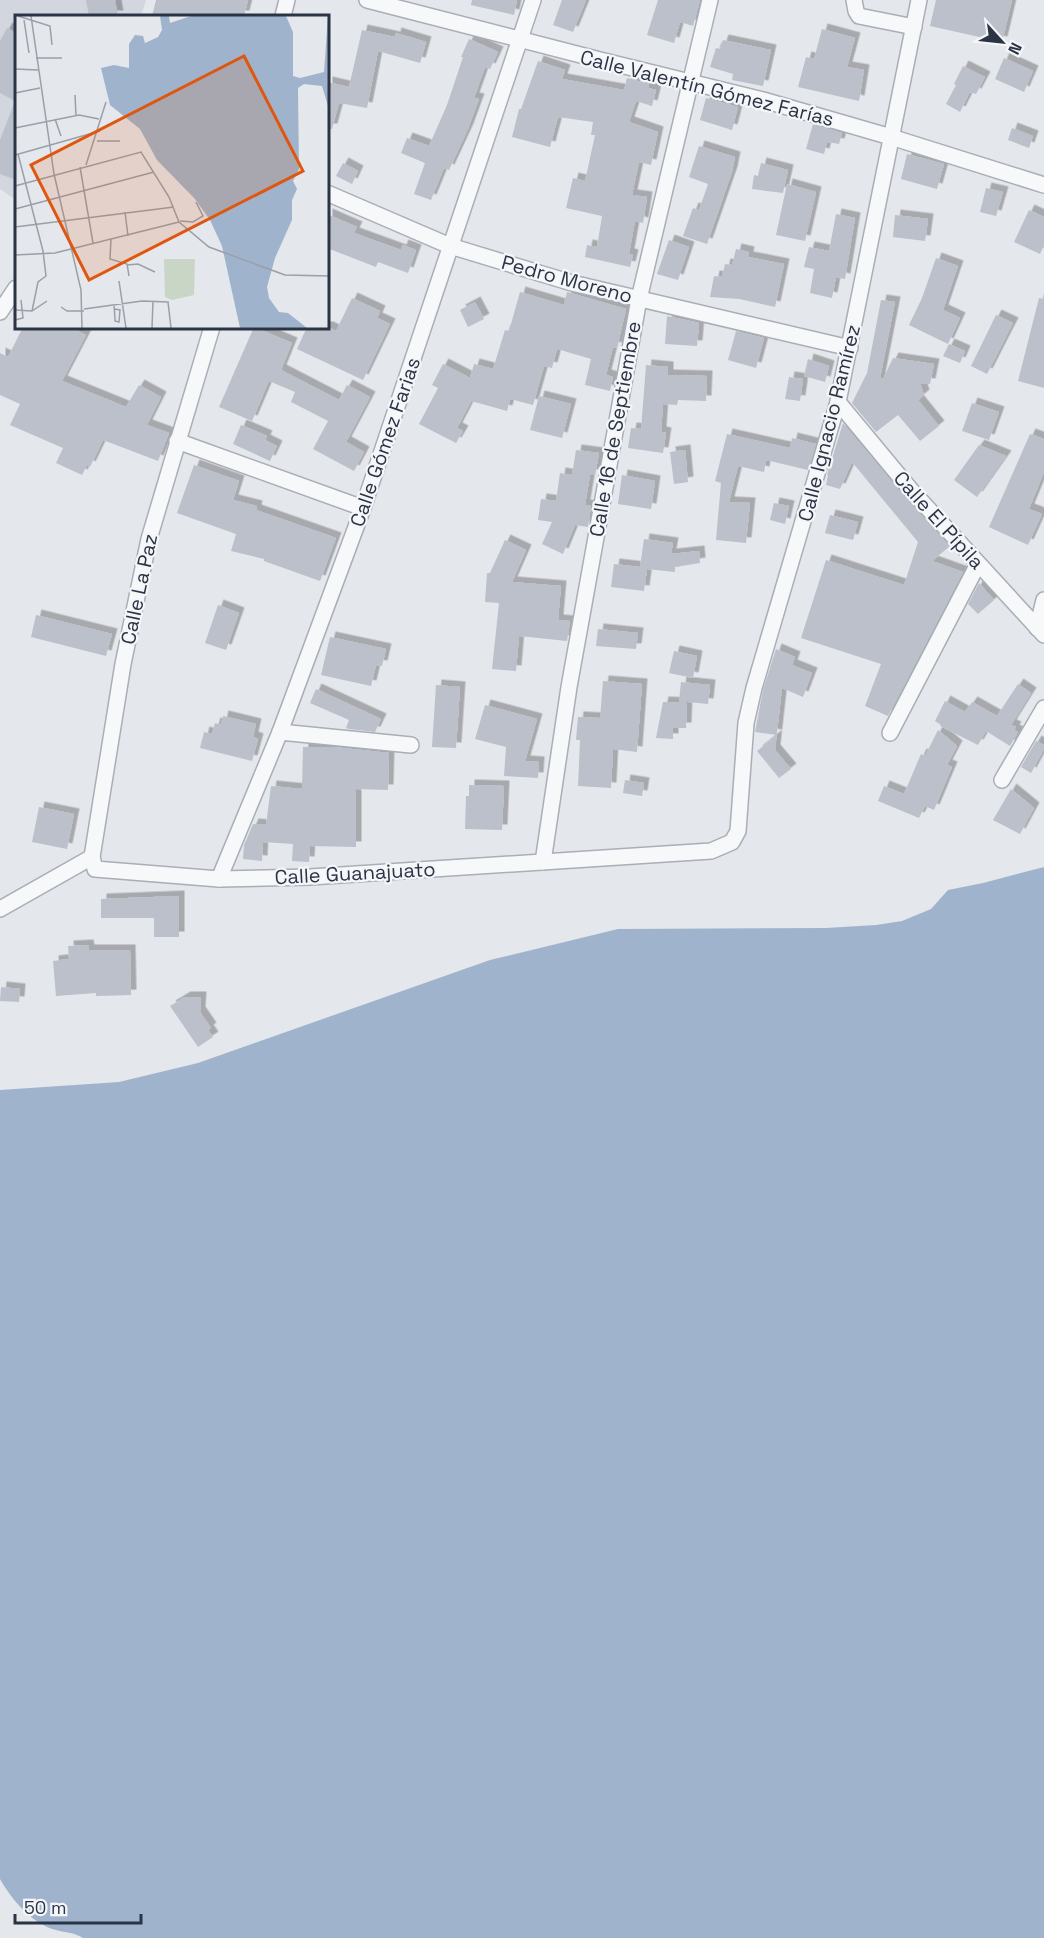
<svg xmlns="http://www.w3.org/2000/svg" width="1044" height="1938" viewBox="0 0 1044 1938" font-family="'Space Grotesk',sans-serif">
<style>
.built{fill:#d2d6de}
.water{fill:#9fb4cc}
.building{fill:#bbc0ca;filter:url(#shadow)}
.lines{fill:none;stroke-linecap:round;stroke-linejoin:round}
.minor-casing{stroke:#a9aeb7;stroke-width:18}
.minor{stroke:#f7f8fa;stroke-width:15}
.labels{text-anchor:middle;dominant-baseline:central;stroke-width:4.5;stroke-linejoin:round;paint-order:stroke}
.street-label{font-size:20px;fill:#2b3445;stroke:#f4f6f9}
.inset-road{fill:none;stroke:#9a9fa9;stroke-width:1.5}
.view{fill:#df570f;fill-opacity:0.15;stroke:#df570f;stroke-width:3}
.inset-edge{fill:none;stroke:#2b3445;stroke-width:3}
</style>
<defs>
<filter id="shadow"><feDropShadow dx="5.5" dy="-5.5" stdDeviation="0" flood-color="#0004"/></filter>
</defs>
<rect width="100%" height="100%" fill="#e4e7ec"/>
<polygon class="built" points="0,0 146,0 141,16 16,16 16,200 0,189"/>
<path class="water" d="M 1044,867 L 1044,1938 L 83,1938 C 73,1932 67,1933 56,1930 C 32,1924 12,1900 0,1879 L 0,1090 L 119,1082 L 198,1063 L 490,960 L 618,929 L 826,928 L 876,925 L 902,921 L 931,909 L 948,890 L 983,883 Z"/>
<g class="building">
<polygon points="86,0 115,0 118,16 89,16"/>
<polygon points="156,0 248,0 244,16 152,16"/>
<polygon points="472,0 517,0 514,15 471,5"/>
<polygon points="562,0 586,0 573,32 553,25"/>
<polygon points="658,0 700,0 693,26 680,22 674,43 647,35"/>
<polygon points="936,0 1012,0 1002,42 930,26"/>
<polygon points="7,28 16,33 16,180 0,174 0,140 15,101 0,93 0,41"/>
<polygon points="822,29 855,38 847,67 864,70 859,101 798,87 806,57 814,59"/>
<polygon points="362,30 395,37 396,33 426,42 420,63 378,51 367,108 339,103 332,129 327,129 327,82 349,87"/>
<polygon points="469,39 498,52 490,69 485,67 474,98 479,99 468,129 449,170 444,168 431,200 414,194 425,163 401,153 407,138 429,146 447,105 463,57 461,57"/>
<polygon points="723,40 771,50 763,86 732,80 733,74 710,67 716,48 720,49"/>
<polygon points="1004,58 1033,71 1024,92 995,79"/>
<polygon points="538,61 565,70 562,79 624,90 627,78 649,84 648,88 656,90 652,106 636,101 629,122 658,132 651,165 639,162 632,195 647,197 643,223 635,221 629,254 633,255 630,267 585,257 587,245 597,247 602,216 566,208 573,178 585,181 595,135 591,135 593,122 558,117 550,147 512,137 519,109 521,109"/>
<polygon points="963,66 985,77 976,94 970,92 960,112 946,104 956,85 954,84"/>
<polygon points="706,98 738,107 732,130 700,120"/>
<polygon points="813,124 842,133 839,144 827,142 824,154 806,149"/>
<polygon points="1012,128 1033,136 1029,148 1008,140"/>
<polygon points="699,146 735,157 732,172 707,244 683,236 693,208 699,210 708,184 689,177"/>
<polygon points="907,154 944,164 937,189 901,179"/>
<polygon points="343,163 358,171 352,184 336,176"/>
<polygon points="761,163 788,170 783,193 752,189 754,175 758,176"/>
<polygon points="787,184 816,192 805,241 776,235"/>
<polygon points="986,188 1003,192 996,216 980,212"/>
<polygon points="1029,210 1044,217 1044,245 1040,254 1014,242"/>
<polygon points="327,214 357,227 354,233 401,250 403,245 416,250 408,273 378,262 376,267 327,248"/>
<polygon points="836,214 855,218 845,279 836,277 832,298 810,293 814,269 804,267 809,247 829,251"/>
<polygon points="895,215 928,219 925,241 893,237"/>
<polygon points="669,240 689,247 678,280 657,274"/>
<polygon points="736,249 749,252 748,257 784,264 775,307 739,299 710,297 714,276 722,277 725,264 732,265"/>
<polygon points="936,258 958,266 943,310 960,318 948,344 909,325 922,298"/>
<polygon points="520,292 564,305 567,292 626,309 617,348 613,347 606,375 613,377 610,391 585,385 591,359 557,349 552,368 544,366 533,405 510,399 507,411 471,401 457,428 463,431 456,443 419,424 438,388 432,385 443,364 470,378 474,364 493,369 505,330 509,331"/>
<polygon points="352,298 380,311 377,318 390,324 363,380 297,349 307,327 328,327 336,331"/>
<polygon points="1039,298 1044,299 1044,388 1018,381"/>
<polygon points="881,300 895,302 880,378 883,379 893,358 934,364 930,384 920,383 924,395 918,400 939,426 920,441 898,415 876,432 852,403 867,373"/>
<polygon points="475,302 484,319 468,327 460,310"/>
<polygon points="996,315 1013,323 987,374 971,366"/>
<polygon points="667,316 699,323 697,346 665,344"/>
<polygon points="23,327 70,327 86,335 62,381 126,407 139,385 161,397 147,425 169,433 158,461 103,440 90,467 87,465 82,475 56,463 63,448 10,425 20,404 0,395 0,353 8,357"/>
<polygon points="254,327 292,343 281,370 339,400 347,385 370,397 346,442 364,452 354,471 313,449 328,421 291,402 295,392 269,381 252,421 219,407"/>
<polygon points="736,331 764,338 756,368 728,360"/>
<polygon points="949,344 965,351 960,363 943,356"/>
<polygon points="808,359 829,366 825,382 804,376"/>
<polygon points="646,365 668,367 668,375 707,376 706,401 678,400 677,405 663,404 661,432 666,433 663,453 628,448 631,428 641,429"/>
<polygon points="789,377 803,379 800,401 785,399"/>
<polygon points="539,396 571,404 562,438 530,430"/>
<polygon points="972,403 999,412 989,440 962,431"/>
<polygon points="843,423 904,496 950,546 932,561 963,572 888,716 865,706 881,664 801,638 826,560 904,585 918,542 852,462 840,489 826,485 828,475 827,475"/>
<polygon points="241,425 267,436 265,440 277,446 270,461 233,444"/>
<polygon points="727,434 790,448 792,438 816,444 808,470 766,460 764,472 738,466 729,502 750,503 746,543 716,540 721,483 715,481"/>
<polygon points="1030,434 1044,439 1044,472 1029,509 1042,514 1028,545 989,527"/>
<polygon points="979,445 1006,456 977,497 954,480"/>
<polygon points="576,450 599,453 595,475 590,475 585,505 591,506 588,527 575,525 563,554 542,544 552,522 538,520 541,499 556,501 560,473 572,475"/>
<polygon points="685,450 688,482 674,484 670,452"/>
<polygon points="194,465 239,481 233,500 257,506 256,510 336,538 320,581 264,561 264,559 231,551 236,534 177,513"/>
<polygon points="622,475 655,481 651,509 618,504"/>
<polygon points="774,503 789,506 785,524 770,520"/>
<polygon points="830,515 858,522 853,540 825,533"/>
<polygon points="644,539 673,543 671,554 699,551 700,563 675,567 675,572 647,569 644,591 611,587 614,564 640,567"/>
<polygon points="505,540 526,550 512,582 561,586 558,620 570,621 567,641 519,636 516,671 492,669 499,603 485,602 487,573 490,573"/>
<polygon points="979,583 994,600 978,614 968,604"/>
<polygon points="218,605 239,613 226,650 205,643"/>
<polygon points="36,615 112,634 106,656 31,637"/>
<polygon points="598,629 638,633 636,649 596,646"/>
<polygon points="330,637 386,649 382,666 376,665 371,686 321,675"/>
<polygon points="776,649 795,657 792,665 812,673 803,697 782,688 775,750 791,769 779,778 757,751 777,735 755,732 763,690"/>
<polygon points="674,651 697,656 693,678 669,673"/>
<polygon points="603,681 642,684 637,752 613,749 611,788 578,786 580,740 576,740 578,717 600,718"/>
<polygon points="681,682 710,685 708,704 679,701"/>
<polygon points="1018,684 1031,693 1011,725 1016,727 1014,730 1018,732 1010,746 986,731 978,745 940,726 941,725 935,721 945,701 965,712 972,702 997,716"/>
<polygon points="436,685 460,687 456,748 432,747"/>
<polygon points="316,689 381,719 375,732 349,729 346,728 349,720 310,703"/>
<polygon points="663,702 687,703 686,728 673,728 673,739 656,738"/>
<polygon points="485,705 537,719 525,761 539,762 538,778 504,776 506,747 475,739"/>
<polygon points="223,716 256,724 253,737 258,739 252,761 200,748 204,732 212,734 215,723 221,725"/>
<polygon points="938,730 957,746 947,765 952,767 934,810 925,806 919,818 878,801 884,786 904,794 921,754 925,756"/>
<polygon points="1036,741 1044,745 1044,749 1031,773 1021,767"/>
<polygon points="303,747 334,747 389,753 388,790 356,789 356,847 310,846 309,862 292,861 293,844 263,842 262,861 243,859 244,845 253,824 266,825 271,786 302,789"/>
<polygon points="625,780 644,783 642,796 623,793"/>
<polygon points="469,785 504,786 502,830 465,829 466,796 469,796"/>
<polygon points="1011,789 1034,808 1020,834 993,820"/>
<polygon points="39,807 74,814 67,849 32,842"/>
<polygon points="179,896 179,937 154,937 154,918 101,918 101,899"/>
<polygon points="88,945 89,950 130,950 131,995 96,996 96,993 56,996 53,961 69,959 68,946"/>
<polygon points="1,987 20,989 19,1002 0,1001"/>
<polygon points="185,997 201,997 200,1012 211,1028 208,1030 213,1037 198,1047 170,1006"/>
</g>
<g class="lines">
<defs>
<g id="minor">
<polyline points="367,0 600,60 763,100 891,137 1044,185"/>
<polyline points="854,0 856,11 859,16 914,27"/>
<polyline points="283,16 287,0"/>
<polyline points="327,193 450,246 572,283 850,348"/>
<polyline points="0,312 16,288"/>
<polyline points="838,402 911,490 1044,635"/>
<polyline points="177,441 363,508"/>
<polyline points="1037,628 1044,600"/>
<polyline points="280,732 411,745"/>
<polyline points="890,733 978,564"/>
<polyline points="1002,780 1044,708"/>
<polyline points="92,857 123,664 149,539 212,327"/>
<polyline points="543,862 569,687 639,299 710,0"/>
<polyline points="219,879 280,732 363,508 533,0"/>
<polyline points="0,909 92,857 95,869 219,879 310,877 711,851 732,842 738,831 746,723 754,688 838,402 919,0"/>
</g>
</defs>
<use href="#minor" class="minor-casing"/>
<use href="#minor" class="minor"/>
</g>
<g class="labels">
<g class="street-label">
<text transform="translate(707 88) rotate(14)">Calle Valentín Gómez Farías</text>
<text transform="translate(567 279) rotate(15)">Pedro Moreno</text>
<text transform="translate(829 423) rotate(-76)">Calle Ignacio Ramírez</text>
<text transform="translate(615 429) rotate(-80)">Calle 16 de Septiembre</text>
<text transform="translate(385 442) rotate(-71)">Calle Gómez Farias</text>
<text transform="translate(939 520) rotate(48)">Calle El Pípila</text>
<text transform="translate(139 589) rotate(-78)">Calle La Paz</text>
<text transform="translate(355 873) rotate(-3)">Calle Guanajuato</text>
</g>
</g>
<g transform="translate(15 15)">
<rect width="314" height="314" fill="#e4e7ec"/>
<path d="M 149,244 L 180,244 L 179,280 L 157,285 L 150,282 Z" fill="#c9d6c5"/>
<path d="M 145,1 L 154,1 L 155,8 L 176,1 L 271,1 L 278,17 L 278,61 L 285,63 L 309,57 L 313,1 L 313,91 L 307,71 L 289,69 L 283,73 L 284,154 L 278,166 L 282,174 L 277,185 L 277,205 L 260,243 L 252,272 L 254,283 L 264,297 L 273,298 L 292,313 L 225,313 L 207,231 L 195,205 L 180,184 L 142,145 L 125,114 L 95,90 L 86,53 L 99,50 L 114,53 L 114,29 L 120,20 L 128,21 L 130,28 L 143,22 L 147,15 Z" fill="#9fb4cc"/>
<path class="inset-road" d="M 3,1 L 35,11 L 37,30M 16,1 L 39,159 L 66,275 L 67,313M 9,5 L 14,38M 21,43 L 47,43M 0,54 L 23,55M 0,78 L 25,73M 60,80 L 61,101M 40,104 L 46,121M 0,113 L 64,100 L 84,104M 82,126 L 105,126M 3,139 L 28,236 L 31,261 L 23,267 L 17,296M 0,140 L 85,116M 71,150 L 91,87M 65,152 L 78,228M 0,171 L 126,137 L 154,182 L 164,207 L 194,232 L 270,260 L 314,261M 0,194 L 139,157M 110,197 L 113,221M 165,206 L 178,207 L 188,201 L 181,187M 0,212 L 159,192M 96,224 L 95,244 L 112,249 L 114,261M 0,240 L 40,238 L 164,207M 112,250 L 123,249 L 140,257M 104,266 L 111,313M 99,290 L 100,304 L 100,306 L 104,307 L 105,295 L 99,294M 46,292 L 52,296 L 69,296M 69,294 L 127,286 L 153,287 L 156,313M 0,295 L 17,296 L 32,286M 0,305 L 8,303 L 6,285M 137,313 L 138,286"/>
<path class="view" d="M 229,41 L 288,156 L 74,265 L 16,150 Z"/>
<rect width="314" height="314" class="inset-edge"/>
</g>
<g transform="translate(1002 42) rotate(117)" stroke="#f4f6f9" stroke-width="4.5" paint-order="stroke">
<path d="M0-4.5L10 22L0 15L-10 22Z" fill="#2b3445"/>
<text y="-9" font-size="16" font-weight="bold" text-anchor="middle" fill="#2b3445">N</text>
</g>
<path d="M15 1914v9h126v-9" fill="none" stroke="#2b3445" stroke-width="3"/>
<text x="24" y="1914" font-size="18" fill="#2b3445" stroke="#f4f6f9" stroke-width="4.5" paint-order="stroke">50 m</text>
</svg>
